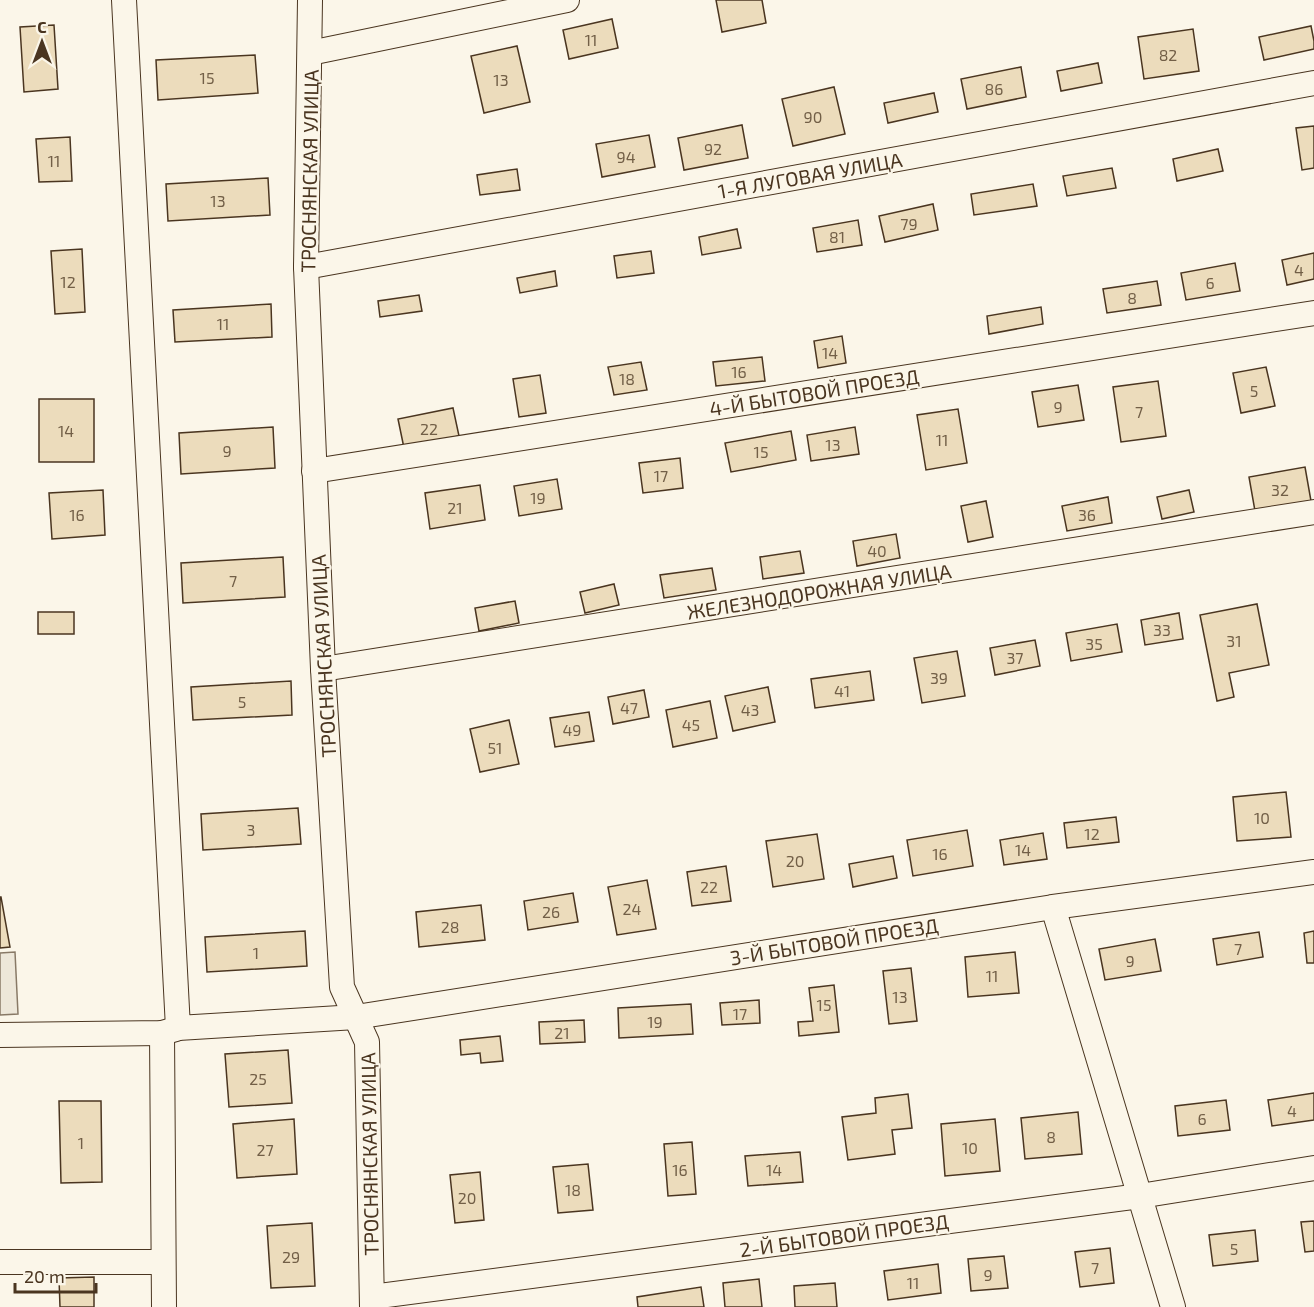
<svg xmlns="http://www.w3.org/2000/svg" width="1314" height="1307" viewBox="0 0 1314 1307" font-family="'Exo 2',sans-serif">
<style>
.parking{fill:#ede7d9;stroke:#887966;stroke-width:1.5}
.building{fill:#ecdcbc;stroke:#4a3520;stroke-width:1.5}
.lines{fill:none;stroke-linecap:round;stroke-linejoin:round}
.minor-casing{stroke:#4a3520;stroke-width:26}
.minor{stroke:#fbf6e9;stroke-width:24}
.labels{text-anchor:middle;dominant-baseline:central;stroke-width:4.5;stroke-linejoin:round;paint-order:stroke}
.number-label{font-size:16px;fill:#725f47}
.street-label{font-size:20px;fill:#4a3520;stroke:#fbf6e9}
</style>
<rect width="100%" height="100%" fill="#fbf6e9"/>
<polygon class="parking" points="15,952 18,1014 0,1015 0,953"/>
<g class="building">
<polygon points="716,0 762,0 766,23 722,32"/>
<polygon points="612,19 618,48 569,59 563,30"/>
<polygon points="54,25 58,89 24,92 20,27"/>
<polygon points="1311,26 1314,41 1314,49 1264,60 1259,37"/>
<polygon points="1193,29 1199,71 1144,79 1138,37"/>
<polygon points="517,46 530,102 484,113 471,56"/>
<polygon points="255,55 258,93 158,100 156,60"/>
<polygon points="1098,63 1102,83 1061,91 1057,71"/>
<polygon points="1021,67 1026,97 967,109 961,79"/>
<polygon points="834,87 845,134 793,146 782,99"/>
<polygon points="934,93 938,112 888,123 884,103"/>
<polygon points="742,125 748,158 684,170 678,138"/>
<polygon points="1314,126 1314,168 1302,170 1296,128"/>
<polygon points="649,135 655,167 602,177 596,144"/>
<polygon points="70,137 72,181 39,182 36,139"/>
<polygon points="1218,149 1223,171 1177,181 1173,159"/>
<polygon points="1112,168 1116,188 1067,196 1063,176"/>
<polygon points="517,169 520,190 480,195 477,175"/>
<polygon points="268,178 270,215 168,221 166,184"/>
<polygon points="1033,184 1037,206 974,215 971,194"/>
<polygon points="933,204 938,230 885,242 879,216"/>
<polygon points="858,220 862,245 817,252 813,228"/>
<polygon points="737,229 741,248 702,255 699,237"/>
<polygon points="82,249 85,312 55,314 51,251"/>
<polygon points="651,251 654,273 617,278 614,256"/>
<polygon points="1314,253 1314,279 1287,285 1282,260"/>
<polygon points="1235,263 1240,291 1186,300 1181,273"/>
<polygon points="555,271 557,286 520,293 517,278"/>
<polygon points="1157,281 1161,305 1107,313 1103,289"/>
<polygon points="419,295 422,311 380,317 378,301"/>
<polygon points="271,304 272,337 175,342 173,310"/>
<polygon points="1041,307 1043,324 989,334 987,316"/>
<polygon points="842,336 846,363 818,368 814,341"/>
<polygon points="762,357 765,381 716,386 713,362"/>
<polygon points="641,362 647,390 614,395 608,367"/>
<polygon points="1266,367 1275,406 1241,413 1233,373"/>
<polygon points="540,375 546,413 519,417 513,379"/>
<polygon points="1158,381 1166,436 1121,442 1113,387"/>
<polygon points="1078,385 1084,420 1038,427 1032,392"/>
<rect x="39" y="399" width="55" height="63"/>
<polygon points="453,408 459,436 404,448 398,419"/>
<polygon points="958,409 967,463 926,470 917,415"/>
<polygon points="273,427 275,468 181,474 179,433"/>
<polygon points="855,427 859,454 811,461 807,435"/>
<polygon points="791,431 796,460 731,472 725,443"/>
<polygon points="680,458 683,488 643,493 639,463"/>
<polygon points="1305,467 1311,501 1255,511 1249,477"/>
<polygon points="557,479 562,509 519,516 514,486"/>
<polygon points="480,485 485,520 430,529 425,493"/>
<polygon points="103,490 105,535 52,539 49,493"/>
<polygon points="1189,490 1194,512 1162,519 1157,497"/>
<polygon points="1108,497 1112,523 1067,531 1062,506"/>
<polygon points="986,501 993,537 968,542 961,506"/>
<polygon points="896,534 900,558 857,566 853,541"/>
<polygon points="800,551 804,573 763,579 760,557"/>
<polygon points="283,557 285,597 183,603 181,563"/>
<polygon points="712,568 716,590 664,598 660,575"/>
<polygon points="614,584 619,605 585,613 580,592"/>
<polygon points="515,601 519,623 479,631 475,608"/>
<polygon points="1257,604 1269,665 1229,673 1234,697 1217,701 1200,615"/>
<rect x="38" y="612" width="36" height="22"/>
<polygon points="1179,613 1183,639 1145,645 1141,620"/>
<polygon points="1117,624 1122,652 1071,661 1066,633"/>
<polygon points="1035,640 1040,666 995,675 990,648"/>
<polygon points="957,651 965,696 922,703 914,658"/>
<polygon points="870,671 874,700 815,708 811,679"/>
<polygon points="291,681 292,715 193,720 191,687"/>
<polygon points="768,687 775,722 733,731 725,696"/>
<polygon points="644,690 649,717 613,724 608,697"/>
<polygon points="710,701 717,738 673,747 666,710"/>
<polygon points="589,712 594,741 555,747 550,718"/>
<polygon points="509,720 519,764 480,772 470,729"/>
<polygon points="1286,792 1291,837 1237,841 1233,797"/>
<polygon points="298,808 301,844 203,850 201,814"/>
<polygon points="1116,817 1119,842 1067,848 1064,823"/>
<polygon points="967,830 973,866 913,876 907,840"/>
<polygon points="1043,833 1047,859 1004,865 1000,840"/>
<polygon points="817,834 824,879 773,887 766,841"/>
<polygon points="893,856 897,878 853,887 849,864"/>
<polygon points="726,866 731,901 692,906 687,872"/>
<polygon points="647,880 656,929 617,935 608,887"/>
<polygon points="573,893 578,922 528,930 524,901"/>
<polygon points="0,897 1,897 10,947 0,948"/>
<polygon points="481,905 485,940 419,947 416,912"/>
<polygon points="305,931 307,966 207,972 205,937"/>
<polygon points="1314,931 1314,963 1307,963 1304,933"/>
<polygon points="1259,932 1263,957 1217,965 1213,939"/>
<polygon points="1155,939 1161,971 1105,980 1099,949"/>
<polygon points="1015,952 1019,993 968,997 965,957"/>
<polygon points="911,968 917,1021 889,1024 883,971"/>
<polygon points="834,985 839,1032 799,1036 798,1022 813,1021 809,988"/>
<polygon points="759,1000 760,1023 722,1025 720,1003"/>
<polygon points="691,1004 693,1034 619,1038 618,1008"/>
<polygon points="584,1020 585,1042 540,1044 539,1022"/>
<polygon points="500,1036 503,1061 481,1063 480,1053 461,1055 460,1040"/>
<polygon points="288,1050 292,1103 229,1107 225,1054"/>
<polygon points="1314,1093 1314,1120 1272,1126 1268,1100"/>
<polygon points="908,1094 912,1128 892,1130 895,1154 848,1160 842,1117 876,1113 875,1098"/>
<polygon points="1226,1100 1230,1130 1178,1136 1175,1106"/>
<polygon points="59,1101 101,1101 102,1182 61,1183"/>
<polygon points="1078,1112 1082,1154 1025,1159 1021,1118"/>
<polygon points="294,1119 297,1174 237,1178 233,1124"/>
<polygon points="995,1119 1000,1171 945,1176 941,1124"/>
<polygon points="692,1142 696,1194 668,1196 664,1144"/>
<polygon points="800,1152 803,1182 748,1186 745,1156"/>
<polygon points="588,1164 593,1210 558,1213 553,1167"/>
<polygon points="480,1172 484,1220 455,1223 450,1175"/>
<polygon points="1314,1221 1314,1251 1305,1252 1301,1222"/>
<polygon points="312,1223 315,1286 271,1288 267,1226"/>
<polygon points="1255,1230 1258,1261 1213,1266 1209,1235"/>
<polygon points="1110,1248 1114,1283 1080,1287 1075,1252"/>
<polygon points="1004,1256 1008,1288 971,1291 968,1259"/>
<polygon points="938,1264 941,1293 888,1300 884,1271"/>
<polygon points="94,1277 94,1307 60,1307 59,1278"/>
<polygon points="759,1279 762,1307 725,1307 723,1283"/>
<polygon points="835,1283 837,1307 795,1307 794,1286"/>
<polygon points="701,1287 704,1307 638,1307 637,1297"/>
</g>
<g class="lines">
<defs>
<g id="minor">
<polyline points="124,0 178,1028 356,1017 1053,907 1314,872"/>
<polyline points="310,0 306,267 323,669 342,987 367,1042 372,1307"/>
<polyline points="310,53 567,0"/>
<polyline points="306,267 1314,83"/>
<polyline points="314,471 1314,313"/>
<polyline points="323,669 1314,512"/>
<polyline points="1053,907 1173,1307"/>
<polyline points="162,1033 164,1307"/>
<polyline points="0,1035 162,1033 176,1029"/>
<polyline points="0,1262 163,1262"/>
<polyline points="372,1297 1140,1196 1314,1168"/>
</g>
</defs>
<use href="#minor" class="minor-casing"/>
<use href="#minor" class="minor"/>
</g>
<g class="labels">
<g class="number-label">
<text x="591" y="39">11</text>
<text x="1168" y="54">82</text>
<text x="207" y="77">15</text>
<text x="501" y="79">13</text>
<text x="994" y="88">86</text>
<text x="813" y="116">90</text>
<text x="713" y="148">92</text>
<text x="626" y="156">94</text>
<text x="54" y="160">11</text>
<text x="218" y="200">13</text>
<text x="909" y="223">79</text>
<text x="837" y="236">81</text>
<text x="1299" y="269">4</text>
<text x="68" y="281">12</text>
<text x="1210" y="282">6</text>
<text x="1132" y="297">8</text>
<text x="223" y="323">11</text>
<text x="830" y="352">14</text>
<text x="739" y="371">16</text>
<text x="627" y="378">18</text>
<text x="1254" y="390">5</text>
<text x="1058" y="406">9</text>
<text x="1139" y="411">7</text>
<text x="429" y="428">22</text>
<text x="66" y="430">14</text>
<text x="942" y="439">11</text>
<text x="833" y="444">13</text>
<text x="227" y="450">9</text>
<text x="761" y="451">15</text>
<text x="661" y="475">17</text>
<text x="1280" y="489">32</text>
<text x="538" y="497">19</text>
<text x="455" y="507">21</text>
<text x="77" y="514">16</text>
<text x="1087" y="514">36</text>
<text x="877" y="550">40</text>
<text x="233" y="580">7</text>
<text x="1162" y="629">33</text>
<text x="1234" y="640">31</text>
<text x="1094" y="643">35</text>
<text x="1015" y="657">37</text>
<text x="939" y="677">39</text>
<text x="842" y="690">41</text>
<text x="242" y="701">5</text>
<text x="629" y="707">47</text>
<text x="750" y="709">43</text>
<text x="691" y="724">45</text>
<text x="572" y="729">49</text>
<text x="495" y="747">51</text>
<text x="1262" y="817">10</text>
<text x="251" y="829">3</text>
<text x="1092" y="833">12</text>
<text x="1023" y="849">14</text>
<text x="940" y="853">16</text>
<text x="795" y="860">20</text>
<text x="709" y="886">22</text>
<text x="632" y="908">24</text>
<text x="551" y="911">26</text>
<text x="450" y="926">28</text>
<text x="1238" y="948">7</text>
<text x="256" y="952">1</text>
<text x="1130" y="960">9</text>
<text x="992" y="975">11</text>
<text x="900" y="996">13</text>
<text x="824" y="1004">15</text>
<text x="740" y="1013">17</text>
<text x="655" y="1021">19</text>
<text x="562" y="1032">21</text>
<text x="258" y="1078">25</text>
<text x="1292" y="1110">4</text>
<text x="1202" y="1118">6</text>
<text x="1051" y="1136">8</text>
<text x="81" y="1142">1</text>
<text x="970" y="1147">10</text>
<text x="265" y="1149">27</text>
<text x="680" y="1169">16</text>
<text x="774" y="1169">14</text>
<text x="573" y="1189">18</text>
<text x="467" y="1197">20</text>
<text x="1234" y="1248">5</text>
<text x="291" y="1256">29</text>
<text x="1095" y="1267">7</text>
<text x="988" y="1274">9</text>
<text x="913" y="1282">11</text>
</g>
<g class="street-label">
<text transform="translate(309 171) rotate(-89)">ТРОСНЯНСКАЯ УЛИЦА</text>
<text transform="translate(810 175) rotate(-10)">1-Я ЛУГОВАЯ УЛИЦА</text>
<text transform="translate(814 392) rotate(-9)">4-Й БЫТОВОЙ ПРОЕЗД</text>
<text transform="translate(819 591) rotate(-9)">ЖЕЛЕЗНОДОРОЖНАЯ УЛИЦА</text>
<text transform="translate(323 656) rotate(-93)">ТРОСНЯНСКАЯ УЛИЦА</text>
<text transform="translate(834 941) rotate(-9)">3-Й БЫТОВОЙ ПРОЕЗД</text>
<text transform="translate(369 1154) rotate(-91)">ТРОСНЯНСКАЯ УЛИЦА</text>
<text transform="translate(844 1235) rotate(-8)">2-Й БЫТОВОЙ ПРОЕЗД</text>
</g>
</g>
<g transform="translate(42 42)" stroke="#fbf6e9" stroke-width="4.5" paint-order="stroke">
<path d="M0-4.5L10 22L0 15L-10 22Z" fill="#4a3520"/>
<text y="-9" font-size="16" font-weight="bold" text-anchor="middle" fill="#4a3520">С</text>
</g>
<path d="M15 1283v9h81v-9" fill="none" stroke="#4a3520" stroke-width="3"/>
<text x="24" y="1283" font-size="18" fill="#4a3520" stroke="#fbf6e9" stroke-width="4.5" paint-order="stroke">20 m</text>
</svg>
